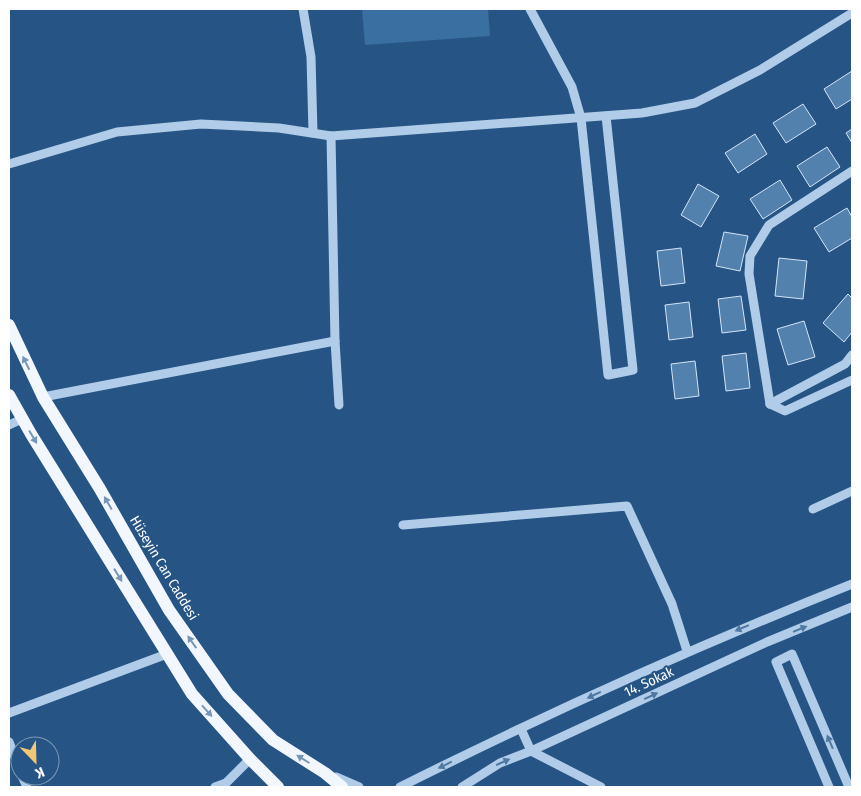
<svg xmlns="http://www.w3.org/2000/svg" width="861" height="796" viewBox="0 0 861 796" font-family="'Fira Sans Condensed',sans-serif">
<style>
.green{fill:#3a6fa1}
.building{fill:#5281ae;stroke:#d4e5f6}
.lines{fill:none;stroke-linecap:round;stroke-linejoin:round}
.minor{stroke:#b0cce8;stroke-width:9}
.major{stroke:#f2f7fe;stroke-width:12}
.oneway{fill:#7896b5}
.oneway2{fill:#4f79a3}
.labels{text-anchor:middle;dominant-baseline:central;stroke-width:4;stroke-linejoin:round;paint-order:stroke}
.street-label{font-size:14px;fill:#fff;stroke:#265585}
</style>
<rect width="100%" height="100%" fill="#265585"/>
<polygon class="green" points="362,9 488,9 490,36 365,45"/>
<g class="building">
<polygon points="852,71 852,99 836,109 824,89"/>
<polygon points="803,104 816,124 786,143 773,123"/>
<polygon points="852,129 852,143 846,133"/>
<polygon points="755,134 767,154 738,173 725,153"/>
<polygon points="827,147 840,167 810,187 797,166"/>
<polygon points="780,180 792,200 763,219 750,199"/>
<polygon points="698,184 719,196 701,227 681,215"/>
<polygon points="847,208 852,217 852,238 829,252 814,228"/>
<polygon points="724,232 748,236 740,271 716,266"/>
<polygon points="681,248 685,283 661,286 657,251"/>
<polygon points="779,258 807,261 803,299 775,296"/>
<polygon points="848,294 852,298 852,332 844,342 823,323"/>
<polygon points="741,296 746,330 722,333 718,299"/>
<polygon points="689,302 693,337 669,340 665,305"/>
<polygon points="804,321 815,357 788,365 777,329"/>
<polygon points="746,353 750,388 726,391 722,356"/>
<polygon points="695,361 699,396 675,399 671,364"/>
</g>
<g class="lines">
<g class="minor">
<polyline points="303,9 311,57 313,133"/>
<polyline points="530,9 572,87 581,118 608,375 633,370 606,116"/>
<polyline points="331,136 335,341 339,405"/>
<polyline points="9,164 117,132 201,124 279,128 331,136 642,113 695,103 760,70 852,13"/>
<polyline points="43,397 335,341"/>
<polyline points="770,404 749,274 750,256 769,225 852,171"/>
<polyline points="770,404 845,364 852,355"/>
<polyline points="770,404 785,411 852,380"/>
<polyline points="9,425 22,419"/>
<polyline points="813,509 852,491"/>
<polyline points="403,525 627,506 672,604 687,651"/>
<polyline points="9,713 167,654"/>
<polyline points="521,729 531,751 601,787"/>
<polyline points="9,742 20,770"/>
<polyline points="22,776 27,787"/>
<polyline points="336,777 359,787"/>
<polyline points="215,787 226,783 250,759"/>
<path d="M 400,787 C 548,713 699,645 852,584"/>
<polyline points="462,787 500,763 531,751 767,642 852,607"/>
<polyline points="829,787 776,662 792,654 849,787"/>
</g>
<g class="major">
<polyline points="9,325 43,397 100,489 169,610 228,694 273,740 325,773 342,787"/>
<polyline points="9,395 31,434 192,694 250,759 278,787"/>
</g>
</g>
<defs><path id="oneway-solid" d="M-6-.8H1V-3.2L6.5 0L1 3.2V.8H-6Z" transform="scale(1.25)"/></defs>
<g class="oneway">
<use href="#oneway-solid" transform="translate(26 363) rotate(-116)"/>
<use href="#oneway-solid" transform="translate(33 437) rotate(59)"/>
<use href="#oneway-solid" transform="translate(108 503) rotate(-120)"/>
<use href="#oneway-solid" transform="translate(118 575) rotate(58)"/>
<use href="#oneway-solid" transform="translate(192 642) rotate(-125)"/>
<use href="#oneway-solid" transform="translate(207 711) rotate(48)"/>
<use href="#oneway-solid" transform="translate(303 759) rotate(-148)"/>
</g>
<g class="oneway2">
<use href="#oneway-solid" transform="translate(742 628) rotate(157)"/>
<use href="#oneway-solid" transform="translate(800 629) rotate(-22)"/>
<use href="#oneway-solid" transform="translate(594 695) rotate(155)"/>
<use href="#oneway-solid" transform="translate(651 696) rotate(-25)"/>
<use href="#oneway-solid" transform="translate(830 742) rotate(-113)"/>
<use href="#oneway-solid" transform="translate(503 762) rotate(-24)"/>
<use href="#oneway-solid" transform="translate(445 765) rotate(154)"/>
</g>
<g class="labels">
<g class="street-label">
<text transform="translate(164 568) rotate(59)">Hüseyin Can Caddesi</text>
<text transform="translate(649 682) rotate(-25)">14. Sokak</text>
</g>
</g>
<rect width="861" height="796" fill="none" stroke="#ffffff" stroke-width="20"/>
<g transform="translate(35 761) rotate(157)"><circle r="24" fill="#265585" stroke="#7d99b6"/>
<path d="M0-4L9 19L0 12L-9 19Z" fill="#f1c675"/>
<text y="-8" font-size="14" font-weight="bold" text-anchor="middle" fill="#ffffff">K</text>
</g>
</svg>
